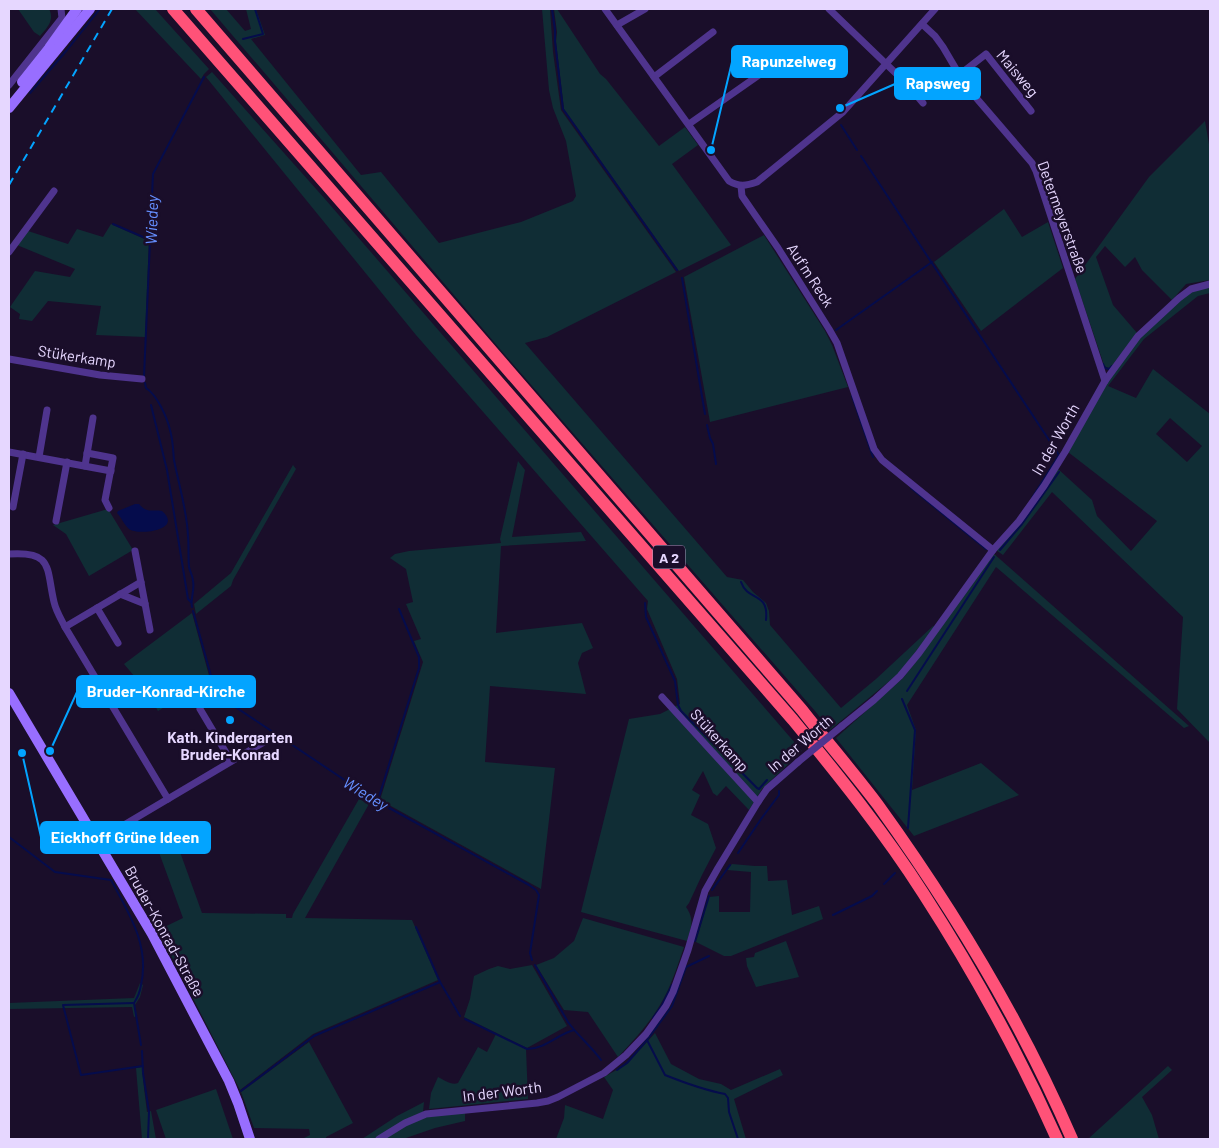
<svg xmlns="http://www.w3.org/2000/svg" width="1219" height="1148" viewBox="0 0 1219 1148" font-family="Barlow,sans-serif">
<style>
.green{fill:#102d35;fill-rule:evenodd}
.water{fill:#050c4c}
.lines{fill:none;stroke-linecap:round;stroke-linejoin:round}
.stream{stroke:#050c4c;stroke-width:2}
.street{stroke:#4f348e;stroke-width:7}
.secondary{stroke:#986eff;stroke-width:10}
.highway{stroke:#ff5278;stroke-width:12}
.rail{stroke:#03a4ff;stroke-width:2;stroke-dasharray:8 6;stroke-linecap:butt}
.street-bridge{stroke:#4f348e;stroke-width:7}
.poi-dot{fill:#03a4ff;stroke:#1a0e2a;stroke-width:2}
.labels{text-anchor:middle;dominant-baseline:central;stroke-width:5;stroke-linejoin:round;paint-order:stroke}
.shield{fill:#1a0e2a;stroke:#a99bbf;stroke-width:1}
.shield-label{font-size:14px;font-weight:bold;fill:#e6d7ff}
.street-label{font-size:15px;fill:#e6d7ff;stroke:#1a0e2a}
.poi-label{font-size:15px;font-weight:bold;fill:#e6d7ff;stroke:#1a0e2a}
.water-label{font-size:16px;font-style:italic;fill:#658fff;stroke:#1a0e2a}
.leader{fill:none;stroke:#03a4ff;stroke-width:2}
.callout-dot{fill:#03a4ff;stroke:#1a0e2a;stroke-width:2}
.callout{fill:#03a4ff;stroke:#03a4ff;stroke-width:2}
.callout-label{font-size:16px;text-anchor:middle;font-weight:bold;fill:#fff}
</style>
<rect width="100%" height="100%" fill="#1a0e2a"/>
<g class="green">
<path d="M 18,9 L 49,9 C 55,20 47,28 40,36 L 34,32 Z"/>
<polygon points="135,9 155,9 209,69 204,74 201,79"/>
<polygon points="210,9 226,9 245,31 251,29 246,9 256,9 265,35 251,39 361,175 381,172 439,243 521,222 573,201 576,196 566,141 553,108 549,90 542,9 550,9 553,52 561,110 676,272 547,337 525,343 727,577 743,580 753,592 766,603 769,611 770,625 841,708 876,679 933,626 935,627 898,674 830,730 815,711 506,356"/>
<polygon points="554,9 557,9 600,74 606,79 659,146 685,127 698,145 672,164 731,245 679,271 564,109 556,42 557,32"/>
<path d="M 212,72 L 325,199 L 802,751 L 762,789 L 749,810 L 726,786 L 717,796 L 713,793 L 703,771 L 692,790 L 700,795 L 691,815 L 708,824 L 716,848 L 702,875 L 689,903 L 686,907 C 695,920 691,927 687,941 L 581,912 L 629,719 L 660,714 L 680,704 L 677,679 L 647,609 L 648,601 L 416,335 L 206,77 Z"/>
<polygon points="1205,121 1210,150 1210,280 1186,284 1172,300 1142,270 1135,257 1125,267 1105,246 1096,257 1113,305 1137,333 1111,367 1109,368 1106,367 1104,365 1075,279 1149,177"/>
<polygon points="1004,209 1022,237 1048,222 1063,268 981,331 934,262"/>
<polygon points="111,224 149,241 145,337 96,335 101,306 48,301 32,321 19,319 20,314 10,307 35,271 70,277 75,269 17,245 28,231 68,244 77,229 103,237"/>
<polygon points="764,235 825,331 832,345 848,387 710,422 684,277"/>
<path d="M 1210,286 L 1210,293 L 1198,296 L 1144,339 L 1108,386 L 1136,398 L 1153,369 L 1210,414 L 1210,595 L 1209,596 L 1210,596 L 1210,743 L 1177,709 L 1183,617 L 1052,492 L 1003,555 L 996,550 L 1057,468 L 1092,500 L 1097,516 L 1131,551 L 1157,521 L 1068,452 L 1105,385 L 1140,337 L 1191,291 ZM 1170,418 L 1202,446 L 1187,462 L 1156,434 Z"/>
<polygon points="518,461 525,470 512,537 581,532 586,541 501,546 496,633 582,623 593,648 582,653 578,663 586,694 490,686 485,762 555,768 541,889 380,800 423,662 414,641 421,639 406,604 413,602 406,569 390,558 395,554 409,551 501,543 500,539"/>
<polygon points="293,465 296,469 233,580 231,586 196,614 194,604 231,573"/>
<polygon points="108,509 133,550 89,576 66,534 53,525"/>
<polygon points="993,553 1189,726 1184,728 996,567 907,705 916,730 912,790 981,763 1019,795 914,836 836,738 903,678 922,654"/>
<polygon points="192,613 214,694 201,707 190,691 158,711 146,690 124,664"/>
<polygon points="359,799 369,804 305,918 412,920 438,980 313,1034 240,1090 158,930 183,918 157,847 175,838 202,913 286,914 286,918 292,918 293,914"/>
<polygon points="732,864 755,866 767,866 768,881 787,880 792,915 819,906 823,919 731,956 724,956 696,942 709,897 719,896 719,912 750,912 751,872 727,870"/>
<path d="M 583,918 L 684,947 C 677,967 671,987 660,1005 C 649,1024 634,1040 618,1057 L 588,1012 L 564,1010 L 536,965 L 554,958 L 574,941 Z"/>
<polygon points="786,941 799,977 756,987 747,966 746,958 754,957 755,953"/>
<polygon points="532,965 567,1026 527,1048 464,1017 470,999 474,976 489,969 498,966 510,969"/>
<polygon points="140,983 143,985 140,997 135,1005 137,1016 134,1017 132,1007 9,1009 9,1003 134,998"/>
<polygon points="655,1033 671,1064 699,1079 721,1084 731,1090 780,1069 783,1075 734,1099 746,1139 556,1139 564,1118 565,1105 603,1119 613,1090 604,1077 627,1064"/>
<path d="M 496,1034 L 526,1049 L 528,1099 L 429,1109 L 431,1093 L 438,1077 C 444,1080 452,1086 458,1083 L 478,1047 L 487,1052 Z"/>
<polygon points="309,1042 353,1123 326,1137 326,1139 302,1139 310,1135 309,1129 254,1128 241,1092"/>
<polygon points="1168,1066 1172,1070 1142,1097 1152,1115 1159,1139 1088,1139"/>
<polygon points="142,1067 144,1088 147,1112 151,1111 156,1139 142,1139 136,1068"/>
<polygon points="216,1089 233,1139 166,1139 156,1110"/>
<polygon points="424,1102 423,1112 405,1120 374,1139 362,1139 397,1116"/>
<polygon points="465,1113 465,1121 435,1128 403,1139 384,1139 407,1125 427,1116"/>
</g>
<path class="water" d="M 135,504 L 139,504 C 147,514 152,509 162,511 C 184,530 138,536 129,529 C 125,526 121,517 117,513 L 118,511 Z"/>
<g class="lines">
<g class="stream">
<polyline points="552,9 555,30 555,41 563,109 677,270"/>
<polyline points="243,39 263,34 255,9"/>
<polyline points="30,93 67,50 99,10"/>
<polyline points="841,125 857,150"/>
<polyline points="861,156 1059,455 1032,498"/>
<polyline points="113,224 150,240"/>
<polyline points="682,278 705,414"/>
<polyline points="836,330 932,262"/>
<polyline points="1103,364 1105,368 1109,369 1112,366"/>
<polyline points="144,376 153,174 204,77"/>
<path d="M 145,383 L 146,388 C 157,395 167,417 170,430 C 173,440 173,450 174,460 C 179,486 187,510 188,536 C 189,546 188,557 189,567 C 190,572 193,576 193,581 C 195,591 190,599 192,607"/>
<polyline points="852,396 873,457"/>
<polyline points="151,405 167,470 188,599 191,602"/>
<polyline points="707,425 710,438 713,444 716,464"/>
<polyline points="911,488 986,549"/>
<polyline points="1000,550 1022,524 1059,472"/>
<path d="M 741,582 C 748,602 769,591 766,620"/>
<polyline points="645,603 646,617 675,681 678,705 681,711 757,788 759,789 767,780"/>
<polyline points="193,611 216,694 373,799 529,885 536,890 539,895 530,953 532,960"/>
<polyline points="907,691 994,557"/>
<polyline points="902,699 915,730 908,828"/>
<polyline points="378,800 419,668 419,657 399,609"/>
<path d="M 9,837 L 55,872 L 111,880 C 129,913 150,946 141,985 C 140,992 138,997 134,1003 L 141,1045"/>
<polyline points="738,853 761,819 779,795 779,791"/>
<polyline points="884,884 895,873"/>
<polyline points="712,890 730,865"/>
<polyline points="833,915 872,896 877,891"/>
<polyline points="416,927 440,982"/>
<polyline points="695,941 709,896"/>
<path d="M 535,965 L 568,1022 C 578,1036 591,1046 601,1060"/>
<polyline points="134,1003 63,1005 81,1075 143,1066"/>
<polyline points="653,1018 662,1005 672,985"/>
<path d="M 465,1019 L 527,1049 C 545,1049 558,1034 574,1030"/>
<path d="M 647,1040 L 665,1075 C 685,1083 704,1090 725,1094 L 728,1098 L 729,1112 L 738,1139"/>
<polyline points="142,1051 143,1073 149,1112 148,1139"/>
<polyline points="617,1070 627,1063 647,1040 672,1006 686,967 709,956"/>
<polyline points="241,1091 314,1036 440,982 460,1016"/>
</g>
<g class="street">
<path d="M 605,9 L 729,181 C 739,187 746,186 757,182 L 843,112 L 935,9"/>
<polyline points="829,9 908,85 923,103"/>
<polyline points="922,24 935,36 943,47 966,86 1032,163 1036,171 1105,381"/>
<polyline points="617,25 645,9"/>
<polyline points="959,75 986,54 1031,111"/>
<polyline points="654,77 713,32"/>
<polyline points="9,85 62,18 61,9"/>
<polyline points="689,124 776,63"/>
<polyline points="741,186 742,196 778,248 829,329 837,343 874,449 882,460 993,550"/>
<polyline points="9,252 54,191"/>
<polyline points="9,359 100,375 142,379"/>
<polyline points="9,452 111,471"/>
<polyline points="87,453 113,458 105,500 109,508"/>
<polyline points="39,457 47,410"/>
<polyline points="85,466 93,418"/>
<polyline points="13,507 23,454"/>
<polyline points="56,521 67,462"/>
<polyline points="135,551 150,630"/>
<path d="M 9,554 C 53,551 46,567 54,602 C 56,611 61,619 65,627 L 168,799"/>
<polyline points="120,594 145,604"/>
<polyline points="97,608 118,643"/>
<polyline points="65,627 141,582"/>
<polyline points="662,697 758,802"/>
<polyline points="200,709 231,761"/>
<polyline points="842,726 874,700 900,676 919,653 993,550 1019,521 1044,486 1065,452 1105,381 1138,336 1179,298 1191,289 1210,284"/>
<polyline points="97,841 264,742"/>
<polyline points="379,1139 405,1123 426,1114 537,1103 548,1101 558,1097 604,1073 626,1055 646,1034 666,1006 673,992 688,950 705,891 718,868 758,802 767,789 798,762"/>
</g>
<g class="secondary">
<polyline points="22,82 49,48 77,9"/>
<polyline points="9,108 90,9"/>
<polyline points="9,693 152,934 229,1081 238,1103 250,1139"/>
</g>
<g class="highway">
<path d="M 173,9 L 793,720 C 839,776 884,832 923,893 C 974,972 1019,1054 1057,1139"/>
<path d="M 196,9 L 802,710 C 827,742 854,773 878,805 C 953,909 1021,1021 1072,1139"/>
</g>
<polyline class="rail" points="9,185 112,9"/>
<polyline class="street-bridge" points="798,762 842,726"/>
</g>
<circle class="poi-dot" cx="230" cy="720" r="5"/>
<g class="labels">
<rect class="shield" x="653" y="545.5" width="32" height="23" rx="4"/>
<g class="shield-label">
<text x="669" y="557">A 2</text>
</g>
<g class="street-label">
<text transform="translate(1018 73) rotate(50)">Maisweg</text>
<text transform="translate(1063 217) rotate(70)">Determeyerstraße</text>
<text transform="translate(811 275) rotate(57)">Auf'm Reck</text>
<text transform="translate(77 356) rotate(9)">Stükerkamp</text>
<text transform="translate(1055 439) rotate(-60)">In der Worth</text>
<text transform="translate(720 740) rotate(48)">Stükerkamp</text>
<text transform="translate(800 743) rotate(-40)">In der Worth</text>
<text transform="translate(165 931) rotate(61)">Bruder-Konrad-Straße</text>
<text transform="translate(502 1091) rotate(-7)">In der Worth</text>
</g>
<g class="poi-label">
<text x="230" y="737">Kath. Kindergarten<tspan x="230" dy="17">Bruder-Konrad</tspan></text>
</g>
<g class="water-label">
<text transform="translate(151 220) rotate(-88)">Wiedey</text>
<text transform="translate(366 793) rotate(32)">Wiedey</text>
</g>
</g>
<path class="leader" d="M711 150L732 62M840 108L895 84M50 751L77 692M22 753L41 837"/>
<g class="callout-dot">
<circle cx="711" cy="150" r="5"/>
<circle cx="840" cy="108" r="5"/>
<circle cx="50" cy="751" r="5"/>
<circle cx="22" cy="753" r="5"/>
</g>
<g class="callout">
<rect x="732" y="46" width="115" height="31" rx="5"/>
<rect x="895" y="68" width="85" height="31" rx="5"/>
<rect x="77" y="676" width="178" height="31" rx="5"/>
<rect x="41" y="822" width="169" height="31" rx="5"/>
</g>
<g class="callout-label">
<text x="789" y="67">Rapunzelweg</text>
<text x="938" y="89">Rapsweg</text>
<text x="166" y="697">Bruder-Konrad-Kirche</text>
<text x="125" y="843">Eickhoff Grüne Ideen</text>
</g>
<rect width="1219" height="1148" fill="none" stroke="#e6d7ff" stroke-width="20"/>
</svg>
